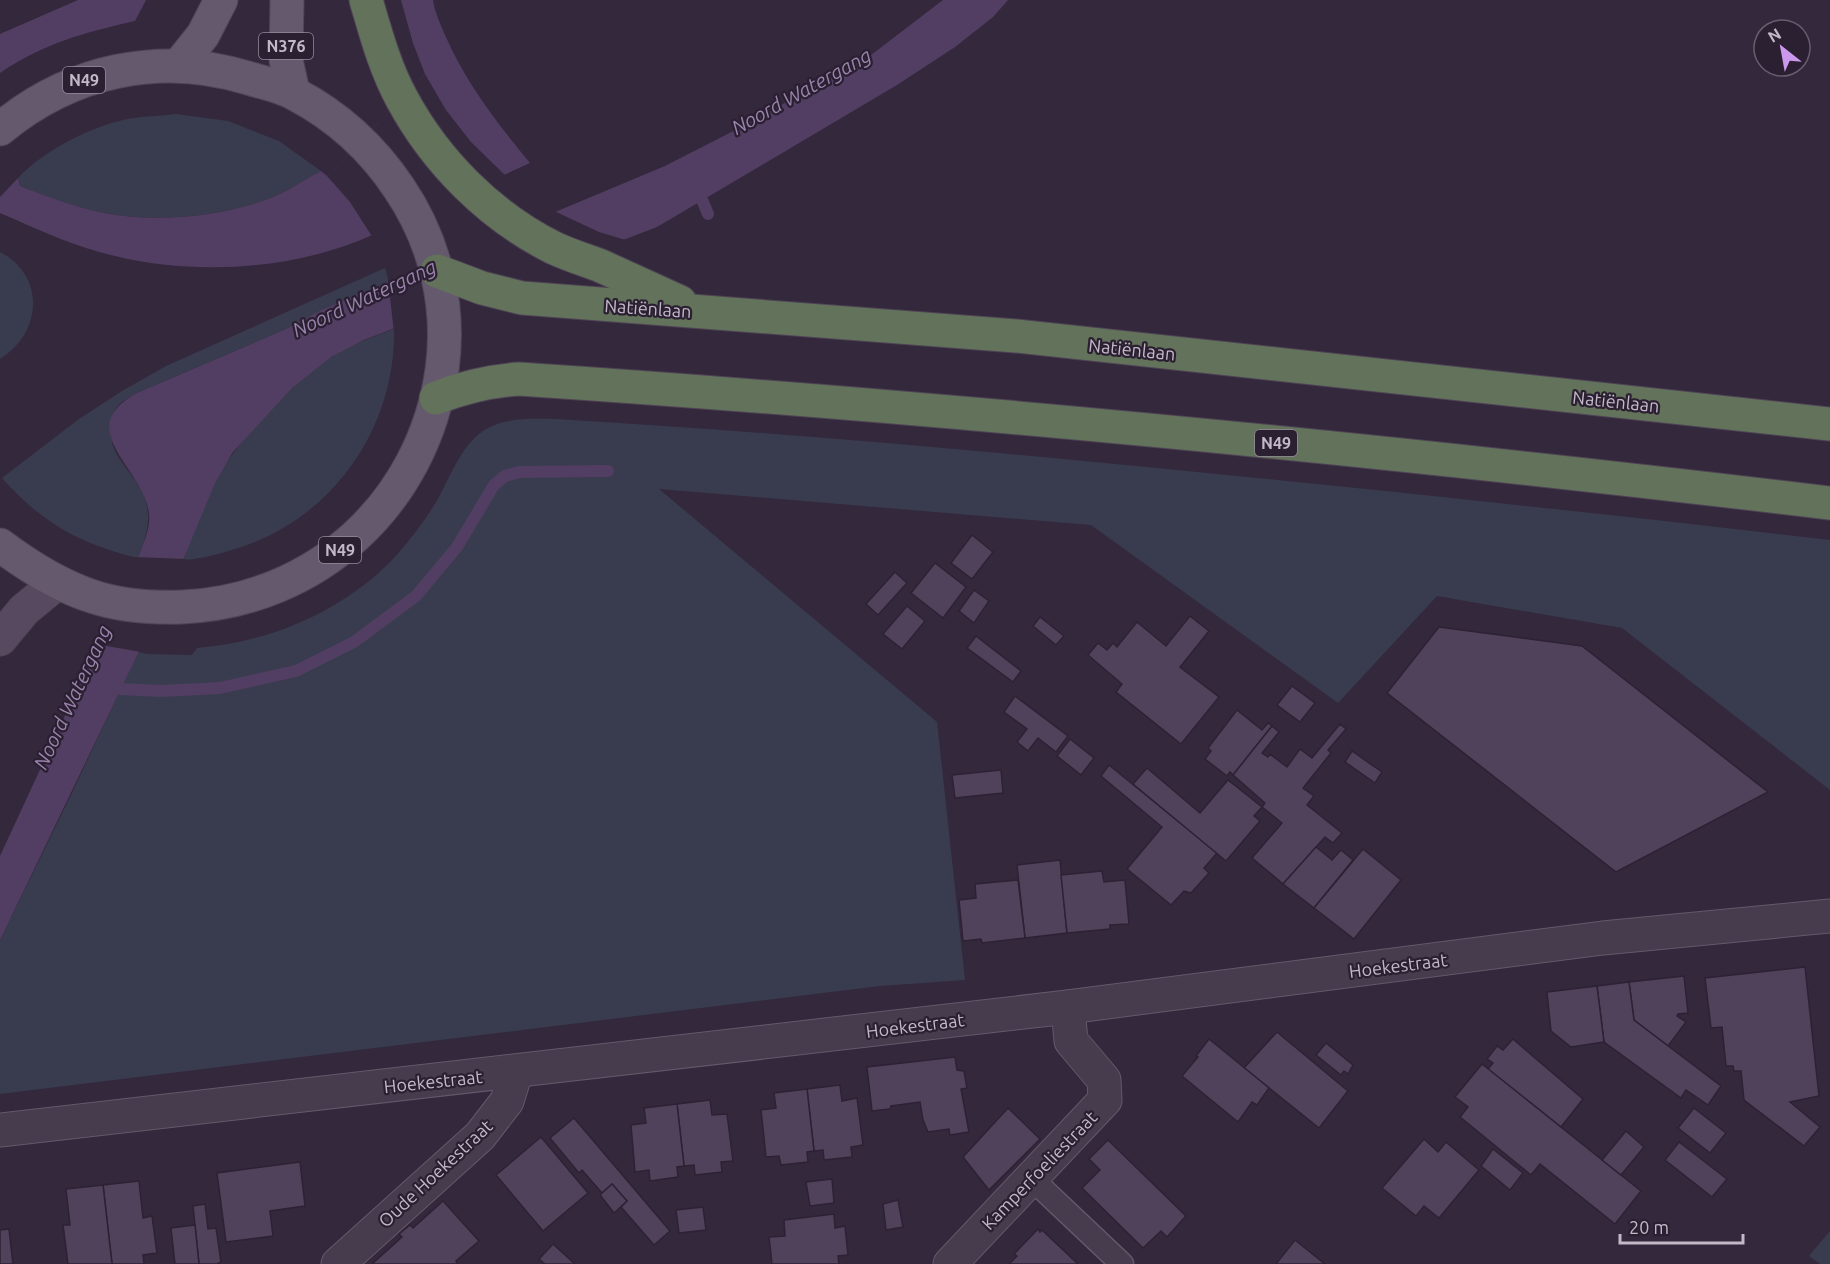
<svg xmlns="http://www.w3.org/2000/svg" width="1830" height="1264" viewBox="0 0 1830 1264" font-family="Ubuntu,sans-serif">
<style>
.green{fill:#393c4e}
.water{fill:#523e62}
.pier{fill:#34283d}
.lines{fill:none;stroke-linecap:round;stroke-linejoin:round}
.stream{stroke:#523e62;stroke-width:12}
.building{fill:#50425a;stroke:#2d2234;stroke-width:1.5}
.lane-casing{stroke:#64596b;stroke-width:25}
.street-casing{stroke:#64596b;stroke-width:35}
.secondary-casing{stroke:#4f4556;stroke-width:35}
.primary-casing{stroke:#4f4556;stroke-width:35}
.highway-casing{stroke:#4e4355;stroke-width:35}
.lane{stroke:#463c4d;stroke-width:22}
.street{stroke:#463c4d;stroke-width:33}
.secondary{stroke:#574a60;stroke-width:33}
.primary{stroke:#655a6d;stroke-width:33}
.highway{stroke:#63725a;stroke-width:33}
.labels{text-anchor:middle;dominant-baseline:central;stroke-width:4.5;stroke-linejoin:round;paint-order:stroke}
.shield{fill:#2b2032;stroke:#958a9b;stroke-width:1.5}
.shield-label{font-size:16px;font-weight:bold;fill:#c2b8c8}
.street-label{font-size:18px;fill:#c2b8c8;stroke:#2b2032}
.water-label{font-size:20px;font-style:italic;fill:#9a83ac;stroke:#2b2032}
</style>
<rect width="100%" height="100%" fill="#34283d"/>
<g class="green">
<path d="M 176,114 L 228,121 L 279,141 L 321,171 C 307,178 294,187 280,194 C 228,217 155,224 99,212 C 71,206 46,196 20,186 L 18,178 C 44,150 95,124 133,118 C 147,116 162,116 176,114 Z"/>
<path d="M 0,252 C 46,276 42,333 0,359 Z"/>
<path d="M 385,268 L 389,282 L 321,310 L 286,329 L 137,393 C 118,404 112,406 112,428 C 112,433 111,438 112,442 C 115,460 139,479 145,499 C 152,520 146,537 138,558 C 80,544 42,523 2,478 L 79,419 L 122,391 L 166,366 Z"/>
<path d="M 394,329 C 396,430 330,522 232,550 C 216,555 200,559 183,560 C 193,534 202,508 214,484 C 235,442 292,382 331,357 C 350,345 373,337 394,329 Z"/>
<path d="M 556,419 C 793,433 1030,455 1267,479 C 1455,498 1643,518 1830,540 L 1830,790 L 1622,628 L 1437,596 L 1338,703 L 1091,525 L 659,489 L 937,722 L 965,980 L 880,986 L 0,1094 L 0,940 L 72,793 L 138,652 L 147,654 L 192,655 L 197,648 C 211,646 225,645 238,642 C 294,631 353,601 393,559 C 410,540 426,520 439,497 C 452,473 463,441 488,428 C 509,417 533,419 556,419 Z"/>
<polygon points="1830,1231 1830,1264 1820,1264 1809,1256"/>
</g>
<g class="water">
<path d="M 78,0 L 146,0 L 135,21 C 86,32 42,44 0,73 L 0,34 Z"/>
<path d="M 401,0 L 433,0 C 435,13 440,23 445,35 C 466,83 497,123 530,163 C 493,180 456,197 418,214 C 387,229 355,244 322,253 C 256,271 181,272 115,256 C 75,247 37,229 0,213 L 0,160 L 18,178 L 20,186 C 46,196 72,206 99,212 C 155,224 228,217 280,194 C 294,187 307,178 321,171 L 327,176 L 425,74 L 413,43 Z"/>
<path d="M 943,0 L 1008,0 L 993,17 L 955,47 L 897,85 L 657,227 L 364,340 L 331,357 L 292,388 L 233,452 L 215,483 L 183,560 L 0,940 L 0,856 L 138,558 C 143,543 151,529 149,513 C 143,467 71,429 137,393 L 286,329 L 321,310 L 665,166 L 749,123 L 871,55 Z"/>
</g>
<g class="pier">
<polygon points="425,74 446,110 471,142 507,177 373,238 350,202 327,176"/>
<polygon points="0,157 20,176 0,197"/>
<polygon points="552,210 599,232 629,241 394,333 388,279"/>
<polygon points="135,557 186,559 141,652 95,644"/>
</g>
<g class="lines">
<g class="stream">
<polyline points="696,185 708,214"/>
<polyline points="108,685 121,689 161,691 220,688 296,671 354,642 416,596 457,547 494,485 505,476 519,472 608,471"/>
</g>
</g>
<g class="building">
<polygon points="972,535 993,552 972,579 951,563"/>
<polygon points="935,563 966,587 943,618 911,593"/>
<polygon points="895,572 907,583 878,615 866,604"/>
<polygon points="974,590 989,601 974,623 959,611"/>
<polygon points="907,606 925,621 902,649 883,634"/>
<polygon points="1190,616 1209,631 1180,667 1219,697 1181,744 1116,692 1122,684 1088,655 1098,643 1107,650 1113,643 1117,647 1137,622 1166,646"/>
<polygon points="1040,617 1064,636 1056,645 1033,626"/>
<polygon points="1439,627 1582,646 1768,792 1616,872 1387,693"/>
<polygon points="976,636 1021,671 1013,682 967,648"/>
<polygon points="1292,686 1315,703 1300,722 1277,705"/>
<polygon points="1015,696 1068,736 1056,752 1038,738 1028,751 1017,742 1027,729 1004,712"/>
<polygon points="1237,710 1262,730 1268,723 1272,726 1233,775 1230,772 1227,776 1205,759 1211,751 1208,748"/>
<polygon points="1340,724 1346,729 1328,750 1331,753 1303,788 1314,796 1307,805 1342,833 1333,843 1325,837 1283,884 1252,858 1282,823 1262,807 1265,803 1233,775 1272,726 1279,732 1262,753 1268,757 1270,754 1287,767 1300,749 1312,758"/>
<polygon points="1070,739 1094,758 1081,775 1057,756"/>
<polygon points="1352,751 1382,772 1375,783 1345,762"/>
<polygon points="1109,765 1217,853 1204,868 1209,873 1191,893 1184,891 1171,905 1127,869 1162,827 1101,776"/>
<polygon points="1147,768 1200,813 1228,780 1262,807 1254,816 1260,821 1226,861 1133,784"/>
<polygon points="1001,770 1003,793 955,798 952,775"/>
<polygon points="1316,847 1332,860 1341,850 1353,860 1314,908 1283,884"/>
<polygon points="1363,849 1401,880 1354,939 1314,908"/>
<polygon points="1060,860 1067,933 1025,938 1017,865"/>
<polygon points="1102,871 1104,882 1125,880 1129,924 1110,925 1110,929 1067,933 1061,875"/>
<polygon points="1018,880 1025,938 982,943 981,939 963,941 959,900 976,898 975,884"/>
<polygon points="1805,967 1819,1096 1790,1102 1820,1127 1804,1146 1744,1100 1741,1071 1734,1071 1733,1066 1726,1066 1722,1027 1711,1028 1705,978"/>
<polygon points="1684,976 1688,1013 1678,1014 1677,1016 1686,1022 1668,1046 1634,1020 1629,982"/>
<polygon points="1629,982 1634,1020 1721,1086 1708,1105 1686,1090 1681,1098 1604,1042 1597,986"/>
<polygon points="1597,986 1604,1042 1571,1047 1551,1031 1547,992"/>
<polygon points="1277,1032 1348,1091 1319,1128 1244,1068"/>
<polygon points="1209,1039 1269,1088 1257,1105 1252,1102 1238,1122 1182,1076 1198,1057 1196,1056"/>
<polygon points="1513,1039 1583,1099 1561,1127 1488,1069 1493,1063 1487,1059 1497,1046 1503,1050"/>
<polygon points="1326,1043 1353,1065 1348,1074 1344,1071 1341,1075 1316,1055"/>
<polygon points="955,1057 957,1070 964,1071 967,1088 961,1089 969,1132 950,1135 949,1129 928,1132 923,1120 920,1102 891,1106 890,1109 872,1111 867,1067"/>
<polygon points="1482,1064 1641,1191 1615,1224 1540,1164 1531,1175 1460,1117 1468,1107 1455,1097"/>
<polygon points="840,1085 842,1101 857,1098 863,1145 851,1147 852,1157 824,1160 823,1150 814,1151 807,1089"/>
<polygon points="807,1089 814,1151 807,1152 808,1162 781,1165 779,1156 766,1157 761,1110 776,1108 774,1093"/>
<polygon points="710,1100 712,1115 727,1114 733,1161 721,1162 722,1172 695,1175 694,1165 684,1166 677,1104"/>
<polygon points="677,1104 684,1166 677,1167 678,1177 650,1181 649,1170 635,1172 631,1125 646,1123 644,1108"/>
<polygon points="1008,1108 1040,1139 989,1190 963,1157"/>
<polygon points="1694,1108 1726,1133 1710,1153 1678,1128"/>
<polygon points="574,1118 670,1231 654,1245 621,1207 627,1201 612,1184 602,1193 582,1170 579,1173 550,1138"/>
<polygon points="1626,1131 1644,1147 1621,1175 1602,1160"/>
<polygon points="541,1137 588,1193 543,1231 496,1175"/>
<polygon points="1424,1139 1438,1152 1446,1142 1479,1170 1439,1218 1424,1206 1416,1216 1382,1188"/>
<polygon points="1108,1140 1186,1216 1167,1237 1161,1231 1143,1248 1082,1188 1100,1170 1089,1159"/>
<polygon points="1679,1142 1727,1179 1712,1197 1665,1160"/>
<polygon points="1493,1149 1523,1173 1510,1190 1481,1166"/>
<polygon points="300,1162 305,1206 270,1211 273,1236 226,1242 217,1173"/>
<polygon points="832,1179 834,1203 810,1206 806,1182"/>
<polygon points="139,1181 143,1218 152,1216 157,1253 143,1255 144,1264 112,1264 103,1185"/>
<polygon points="612,1184 627,1201 614,1213 600,1195"/>
<polygon points="103,1185 112,1264 68,1264 63,1225 70,1225 66,1189"/>
<polygon points="898,1200 903,1227 886,1230 883,1204"/>
<polygon points="443,1201 479,1241 456,1261 458,1264 372,1264 402,1237 399,1234 410,1225 413,1228"/>
<polygon points="205,1204 208,1229 216,1228 221,1262 217,1264 199,1264 193,1206"/>
<polygon points="703,1207 706,1230 679,1233 676,1210"/>
<polygon points="834,1214 835,1228 845,1226 848,1255 838,1256 839,1264 772,1264 769,1237 785,1236 784,1220"/>
<polygon points="195,1225 199,1264 175,1264 171,1228"/>
<polygon points="9,1229 13,1264 0,1264 0,1230"/>
<polygon points="1038,1229 1040,1232 1042,1230 1078,1264 1009,1264 1017,1256 1014,1254"/>
<polygon points="1295,1240 1325,1264 1276,1264"/>
<polygon points="553,1244 575,1264 545,1264 539,1259"/>
</g>
<g class="lines">
<defs>
<polyline id="lane" points="1031,1178 1122,1264"/>
<g id="street">
<polyline points="0,1130 1068,1007 1603,938 1830,916"/>
<polyline points="338,1264 480,1136 507,1101 516,1072"/>
<polyline points="950,1264 1105,1100 1104,1080 1071,1041 1068,1007"/>
</g>
<polyline id="secondary" points="0,639 24,610 58,582"/>
<g id="primary">
<polyline points="287,0 286,60 293,92"/>
<polyline points="179,65 203,35 221,0"/>
<path d="M 0,129 C 71,70 160,51 248,78 C 264,83 281,86 295,94 C 337,116 373,149 399,188 C 435,241 451,306 442,370 C 423,503 317,601 182,607 C 152,608 120,606 91,596 C 58,585 28,566 0,545"/>
</g>
<g id="highway">
<path d="M 366,0 C 376,34 385,68 402,99 C 436,162 490,216 554,248 C 569,255 585,260 601,266 C 627,278 654,290 680,302"/>
<polyline points="437,271 482,288 522,298 1016,336 1830,424"/>
<path d="M 436,398 C 464,387 489,381 519,379 C 957,408 1394,451 1830,503"/>
</g>
</defs>
<use href="#lane" class="lane-casing"/>
<use href="#street" class="street-casing"/>
<use href="#secondary" class="secondary-casing"/>
<use href="#primary" class="primary-casing"/>
<use href="#highway" class="highway-casing"/>
<use href="#lane" class="lane"/>
<use href="#street" class="street"/>
<use href="#secondary" class="secondary"/>
<use href="#primary" class="primary"/>
<use href="#highway" class="highway"/>
</g>
<g class="labels">
<g class="shield">
<rect x="259" y="33" width="54" height="26" rx="4.5"/>
<rect x="63" y="67" width="42" height="26" rx="4.5"/>
<rect x="1255" y="430" width="42" height="26" rx="4.5"/>
<rect x="319" y="537" width="42" height="26" rx="4.5"/>
</g>
<g class="shield-label">
<text x="286" y="46">N376</text>
<text x="84" y="80">N49</text>
<text x="1276" y="443">N49</text>
<text x="340" y="550">N49</text>
</g>
<g class="street-label">
<text transform="translate(648 308) rotate(4)">Natiënlaan</text>
<text transform="translate(1132 349) rotate(6)">Natiënlaan</text>
<text transform="translate(1616 401) rotate(6)">Natiënlaan</text>
<text transform="translate(1398 965) rotate(-7)">Hoekestraat</text>
<text transform="translate(915 1025) rotate(-7)">Hoekestraat</text>
<text transform="translate(433 1081) rotate(-6)">Hoekestraat</text>
<text transform="translate(1039 1170) rotate(-46)">Kamperfoeliestraat</text>
<text transform="translate(435 1173) rotate(-43)">Oude Hoekestraat</text>
</g>
<g class="water-label">
<text transform="translate(801 91) rotate(-29)">Noord Watergang</text>
<text transform="translate(364 298) rotate(-25)">Noord Watergang</text>
<text transform="translate(72 697) rotate(-65)">Noord Watergang</text>
</g>
</g>
<g transform="translate(1782 48) rotate(329)"><circle r="28" fill="#2b2032" stroke="#675d6e" stroke-width="1.5"/>
<path d="M0-4.5L10 22L0 15L-10 22Z" fill="#cb98ed"/>
<text y="-9" font-size="16" font-weight="bold" text-anchor="middle" fill="#c2b8c8">N</text>
</g>
<path d="M1620 1234v9h123v-9" fill="none" stroke="#c2b8c8" stroke-width="3"/>
<text x="1629" y="1234" font-size="18" fill="#c2b8c8" stroke="#2b2032" stroke-width="4.5" paint-order="stroke">20 m</text>
</svg>
